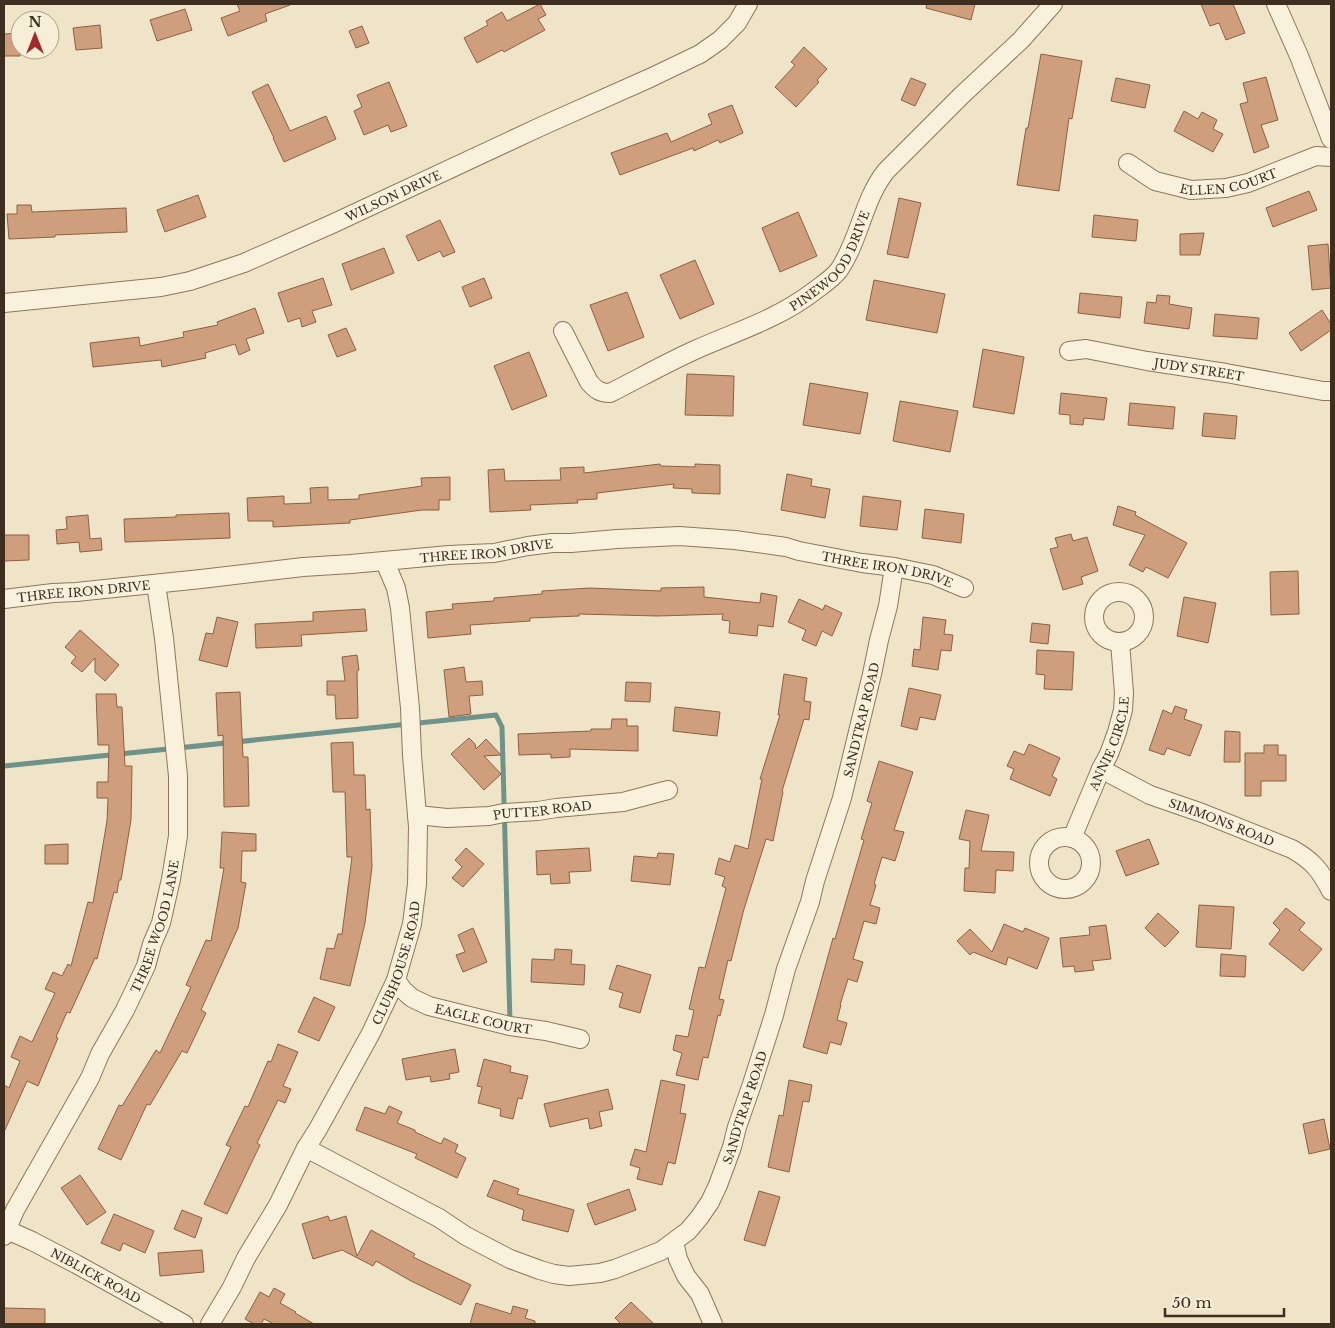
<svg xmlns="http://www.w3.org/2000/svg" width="1335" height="1328" viewBox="0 0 1335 1328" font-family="'Libre Baskerville',serif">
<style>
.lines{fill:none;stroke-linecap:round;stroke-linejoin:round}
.stream{stroke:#6f938a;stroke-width:5}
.building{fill:#cf9f7d;stroke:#8d5f41}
.minor-casing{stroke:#8d765c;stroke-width:20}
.minor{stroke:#faf1dc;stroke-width:18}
.labels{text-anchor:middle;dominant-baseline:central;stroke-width:4.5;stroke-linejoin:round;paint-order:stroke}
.street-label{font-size:12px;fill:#3d2e20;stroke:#f7eed8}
</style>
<rect width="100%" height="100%" fill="#f0e4c8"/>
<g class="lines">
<polyline class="stream" points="4,766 496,715 502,727 510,1023"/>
</g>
<g class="building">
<polygon points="237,4 290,4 290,5 265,14 267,21 228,36 221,18 240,11"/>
<polygon points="540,4 546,15 538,19 545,30 504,52 502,50 477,63 464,38 488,25 486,21 502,12 507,21"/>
<polygon points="927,4 975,4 971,20 926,8"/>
<polygon points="1201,4 1233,4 1245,33 1226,40 1219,23 1210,26"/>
<polygon points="185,9 192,30 157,41 150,20"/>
<polygon points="100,25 102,48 76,50 73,28"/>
<polygon points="362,26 369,43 356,48 349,31"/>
<polygon points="20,33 20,56 4,56 4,34"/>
<polygon points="804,47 827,69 817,80 819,82 796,107 775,87 795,65 791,62"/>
<polygon points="1041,54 1082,61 1072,119 1069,118 1059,191 1017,185 1026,128 1028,128"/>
<polygon points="1266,77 1278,120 1261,125 1269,147 1254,153 1240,104 1248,102 1243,83"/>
<polygon points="911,78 926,84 915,106 901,100"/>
<polygon points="1116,78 1150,85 1145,108 1111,101"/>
<polygon points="389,82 407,126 391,132 388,125 364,135 354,111 362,107 357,95"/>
<polygon points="268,84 290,131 326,116 336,139 284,162 273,138 274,138 252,92"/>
<polygon points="732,105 743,133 720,143 718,140 694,151 693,148 620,175 611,153 667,133 671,142 712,124 708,114"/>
<polygon points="1184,111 1198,119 1202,112 1217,120 1213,129 1223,134 1213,152 1174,131"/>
<polygon points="1309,191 1317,210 1273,227 1266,208"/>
<polygon points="198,195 206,217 165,232 157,210"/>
<polygon points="899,198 921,203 908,258 887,254"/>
<polygon points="17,205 31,205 32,212 126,208 127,232 55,235 55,237 9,239 7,214 17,214"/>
<polygon points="798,212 817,256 780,272 762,228"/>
<polygon points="1094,215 1138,220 1136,241 1092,237"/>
<polygon points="440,220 455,252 443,257 440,251 418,261 406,236"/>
<polygon points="1204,233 1200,255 1180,255 1180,234"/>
<polygon points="1328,244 1331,288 1312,290 1308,246"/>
<polygon points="384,248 394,273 351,290 342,264"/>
<polygon points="695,260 714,304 680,319 660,275"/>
<polygon points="323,278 332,305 312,311 316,322 302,327 300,318 288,322 278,293"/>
<polygon points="484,278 492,298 470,307 462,287"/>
<polygon points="874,280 945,294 937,333 866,320"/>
<polygon points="627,292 644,337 608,351 590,305"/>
<polygon points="1080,293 1122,297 1120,318 1078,313"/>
<polygon points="1157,295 1170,296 1169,304 1192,308 1189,329 1144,323 1147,302 1156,303"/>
<polygon points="255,308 264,333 246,339 250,350 239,355 235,344 205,353 206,358 162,367 161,360 93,367 90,343 139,337 140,346 184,337 183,332 218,325 217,322"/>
<polygon points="1322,310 1331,324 1331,330 1301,351 1289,333"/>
<polygon points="1215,314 1259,318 1257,339 1213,336"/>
<polygon points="346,328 356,350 337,357 328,335"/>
<polygon points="983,349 1024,357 1014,414 973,407"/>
<polygon points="529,352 547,396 512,410 494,366"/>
<polygon points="687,374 734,376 733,416 685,415"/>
<polygon points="810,383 868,393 860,434 803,425"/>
<polygon points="1061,393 1107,398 1104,420 1084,418 1083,425 1070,424 1070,415 1059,414"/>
<polygon points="900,401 958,411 950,452 893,441"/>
<polygon points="1130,403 1175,407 1173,429 1128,425"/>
<polygon points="1204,413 1237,416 1235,439 1202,436"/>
<polygon points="660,464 661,466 695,467 695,464 720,465 720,494 692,493 692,489 673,488 674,484 597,493 597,499 577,500 578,503 530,505 531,510 490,512 488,470 504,469 505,481 561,480 560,468 584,467 584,473"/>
<polygon points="787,474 812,479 811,486 830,489 825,518 781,510"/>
<polygon points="450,477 450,500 439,500 439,510 422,510 350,520 350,523 273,527 273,521 248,521 247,498 284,496 284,504 311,503 310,488 328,487 328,500 359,499 359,495 422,486 421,478"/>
<polygon points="863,496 901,501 897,530 860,526"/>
<polygon points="1118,506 1136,512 1135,515 1187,543 1168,578 1146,567 1143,572 1129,565 1145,535 1113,525"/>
<polygon points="925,509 964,514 961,543 922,538"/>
<polygon points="229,513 230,538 125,542 124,519 176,517 176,515"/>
<polygon points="88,515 90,539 101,538 102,550 80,552 79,542 57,544 56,530 67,529 66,517"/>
<polygon points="1071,534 1073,541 1087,537 1098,571 1081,577 1083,584 1063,590 1050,549 1058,547 1055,538"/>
<polygon points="4,535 29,535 29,560 4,561"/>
<polygon points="1298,571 1299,614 1271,615 1270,572"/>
<polygon points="704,587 704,597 760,603 761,593 777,596 773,627 758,625 757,636 729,633 730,621 722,620 723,614 658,616 579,614 579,616 530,618 530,621 470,625 471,634 428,638 426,612 453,609 452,604 494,601 494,598 542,594 542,591 590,588 661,591 661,588"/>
<polygon points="1184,597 1216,603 1208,643 1177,636"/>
<polygon points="799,599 823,610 825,605 842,613 832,636 822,631 816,646 802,640 806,630 788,622"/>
<polygon points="365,609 367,631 301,635 302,646 256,648 255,624 313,621 313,612"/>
<polygon points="217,617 238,622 227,667 199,660 206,633 213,634"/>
<polygon points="923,617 946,620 944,634 953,635 951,651 941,650 938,670 912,666 914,649 920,650"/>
<polygon points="1032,623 1050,625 1048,644 1030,642"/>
<polygon points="80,630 119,665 105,681 95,672 95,658 82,672 71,663 76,657 65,647"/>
<polygon points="1037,650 1074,652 1072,690 1044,689 1045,675 1036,674"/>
<polygon points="357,655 359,670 357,671 358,718 336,719 335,695 327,695 327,681 345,681 342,657"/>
<polygon points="464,667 466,682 482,681 483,695 469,696 471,714 449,717 444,670"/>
<polygon points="784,674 807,678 804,701 811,702 809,720 804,719 782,791 783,792 773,841 766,839 744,909 731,961 728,960 719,999 724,1000 720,1016 718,1015 708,1058 703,1057 698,1080 676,1075 682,1053 673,1050 676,1035 688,1037 694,1010 689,1009 699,967 705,968 726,888 722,886 725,877 715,874 719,858 730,862 735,845 748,849 762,779 760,779 780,715 778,715"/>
<polygon points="626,682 651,683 650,702 625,701"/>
<polygon points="909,688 941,695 935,720 920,717 917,730 901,726"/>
<polygon points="240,692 243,757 248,757 249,806 224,807 223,735 218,736 216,693"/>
<polygon points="96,694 116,694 117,707 122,707 125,766 132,766 131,820 121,880 119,880 117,893 114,892 97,959 95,958 70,1013 67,1012 56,1037 58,1038 38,1086 27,1081 4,1132 4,1085 9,1088 20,1061 11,1057 20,1036 32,1042 55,993 45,989 53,972 62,976 68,964 71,966 88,902 93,903 107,821 108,798 97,798 97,782 108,782 109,745 98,745"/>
<polygon points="1175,706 1187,710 1184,719 1202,725 1190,756 1167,748 1164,755 1149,750 1163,710 1172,714"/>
<polygon points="675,707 720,712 717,736 673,731"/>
<polygon points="612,719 627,719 627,726 638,726 638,751 570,749 570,757 551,758 551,754 519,755 518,734 591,731 591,729 611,729"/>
<polygon points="1225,731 1240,732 1240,762 1224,762"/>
<polygon points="469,738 475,744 476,749 486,739 501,755 484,756 501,774 484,790 451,754"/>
<polygon points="353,742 354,775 365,775 366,810 370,809 372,867 365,923 350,986 320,979 327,948 334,949 338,934 342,934 352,857 347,857 345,792 333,792 331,743"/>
<polygon points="1029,744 1060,758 1052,776 1057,779 1050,796 1010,779 1014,769 1007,766 1014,751 1024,755"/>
<polygon points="1264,745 1278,745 1278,755 1286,755 1286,781 1261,781 1261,796 1245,796 1245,753 1264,753"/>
<polygon points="879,761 913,772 894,830 904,832 895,861 882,857 874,884 876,885 870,905 880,908 876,924 864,921 853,959 863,962 857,982 848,979 840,1005 841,1005 837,1020 847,1023 841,1045 830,1042 827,1054 803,1047 833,938 835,939 864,840 861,839 872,803 867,801"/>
<polygon points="966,810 989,815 981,851 1014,852 1013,871 996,870 995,893 964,891 965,868 969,868 970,841 959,839"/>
<polygon points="222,832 256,834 256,851 242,851 241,882 246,883 238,928 201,1010 206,1013 187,1053 182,1051 150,1105 147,1104 121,1160 98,1149 119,1105 122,1106 156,1050 160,1053 191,987 186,985 206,940 211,941 224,868 220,868"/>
<polygon points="1149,839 1159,864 1126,876 1116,851"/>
<polygon points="68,844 68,864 45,864 45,845"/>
<polygon points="466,848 484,864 463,887 452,878 462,867 455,860"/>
<polygon points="589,848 591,871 569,872 570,883 551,884 550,874 537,875 536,851"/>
<polygon points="658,853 674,854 670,885 631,881 634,856 657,858"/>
<polygon points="1199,905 1234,907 1231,949 1196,947"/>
<polygon points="1286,908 1305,923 1299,930 1322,949 1303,971 1269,944 1280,930 1273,923"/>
<polygon points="1158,913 1179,932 1165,947 1145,928"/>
<polygon points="1004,924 1023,932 1025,928 1049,938 1037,969 1008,957 1006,965 973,952 970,955 957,941 970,929 992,952"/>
<polygon points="1106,925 1111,959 1092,961 1094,970 1075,972 1074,966 1063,967 1060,938 1090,935 1089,927"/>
<polygon points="473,928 487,962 463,972 456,955 465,952 458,935"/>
<polygon points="555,949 572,950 571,964 585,965 584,985 531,982 532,959 554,960"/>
<polygon points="1221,954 1246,956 1245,977 1220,976"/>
<polygon points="617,965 651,975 640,1013 619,1007 623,993 609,989"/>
<polygon points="314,997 335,1007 319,1041 298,1032"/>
<polygon points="278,1044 298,1052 283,1086 291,1089 285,1103 278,1100 257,1143 260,1145 227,1214 204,1204 231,1147 226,1145 245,1106 248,1107 268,1061 271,1062"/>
<polygon points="455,1049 459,1072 449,1074 450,1079 431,1082 430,1076 406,1080 402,1059"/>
<polygon points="484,1059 511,1066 510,1072 528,1076 522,1099 518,1098 513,1119 500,1116 501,1109 478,1103 482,1087 477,1086"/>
<polygon points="661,1080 685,1085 680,1113 686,1114 675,1164 668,1162 662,1185 637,1179 640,1168 630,1165 635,1149 646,1152"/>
<polygon points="789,1080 812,1085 809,1102 803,1101 789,1172 768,1167 779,1115 783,1116"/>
<polygon points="608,1089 613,1109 599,1112 602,1126 590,1129 588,1118 550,1127 544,1104"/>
<polygon points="389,1106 402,1112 397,1123 415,1130 415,1132 441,1144 444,1138 458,1145 455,1152 466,1158 457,1178 415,1158 417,1154 356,1130 365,1107 385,1114"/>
<polygon points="1324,1119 1330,1149 1309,1154 1303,1124"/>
<polygon points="80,1175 106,1212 87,1225 61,1188"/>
<polygon points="494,1180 519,1189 517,1194 574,1210 568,1232 522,1220 524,1210 487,1196"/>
<polygon points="629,1189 636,1210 595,1225 587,1204"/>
<polygon points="759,1191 780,1197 765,1246 744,1240"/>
<polygon points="182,1210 202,1218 195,1238 174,1229"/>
<polygon points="114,1214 154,1231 145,1253 123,1243 120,1251 101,1243"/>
<polygon points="328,1216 330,1221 346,1216 357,1256 371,1230 415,1254 413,1257 471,1285 461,1305 411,1281 376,1261 373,1266 342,1250 313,1259 302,1224"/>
<polygon points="202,1250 204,1272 160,1276 158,1253"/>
<polygon points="274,1288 285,1294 280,1303 296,1312 295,1313 314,1324 274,1324 264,1319 261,1324 254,1324 245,1319 260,1292 269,1297"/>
<polygon points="631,1302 654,1324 621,1324 615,1318"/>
<polygon points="476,1303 511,1314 513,1306 528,1310 525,1318 535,1321 535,1324 470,1324"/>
<polygon points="4,1308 45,1309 45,1324 4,1324"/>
</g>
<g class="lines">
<defs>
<g id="minor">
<polyline points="1276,4 1299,56 1331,139"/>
<path id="s1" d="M 1128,163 L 1155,181 L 1191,190 L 1226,188 L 1248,183 L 1316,156 L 1331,157"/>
<path id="s2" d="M 4,303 L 161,287 L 190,281 L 244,263 L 332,224 L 542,126 L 650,78 L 700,54 L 720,40 L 737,23 L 748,4"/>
<path id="s3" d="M 563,331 L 589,382 C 596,390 600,393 610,393 C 638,379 666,363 695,350 C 735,332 778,319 813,292 C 822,285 832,279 839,270 C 860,239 863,200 886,171 L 962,95 L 1021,40 L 1053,4"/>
<path id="s4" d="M 1069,351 L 1086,349 L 1147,361 L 1226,373 L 1323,391 L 1331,391"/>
<circle cx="1119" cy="617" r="25"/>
<path id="s5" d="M 4,599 L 53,593 L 76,592 L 201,579 L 303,567 L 351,564 L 449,555 L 494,553 L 528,546 L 552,543 L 571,543 L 617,539 L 679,536 L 735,540 L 786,547 L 799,551 L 862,563 L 894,567 L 933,575 L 964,588"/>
<path id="s6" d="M 1101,769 L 1150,795 L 1202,813 L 1292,849 C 1313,861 1320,870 1331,891"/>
<path id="s7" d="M 417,815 L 447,818 L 489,816 L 504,813 L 538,811 L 556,808 L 623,802 L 668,790"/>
<circle cx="1065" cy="863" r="26"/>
<path id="s8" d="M 1072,838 L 1101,769 L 1109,754 L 1117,732 L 1123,710 L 1124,693 L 1120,642"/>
<path id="s9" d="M 396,980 L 403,990 L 412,998 L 429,1006 L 510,1026 L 546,1031 L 580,1039"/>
<path id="s10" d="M 306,1148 L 439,1218 L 466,1236 L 510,1259 L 540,1270 L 554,1274 L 569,1276 L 600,1273 L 615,1269 L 661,1251 L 688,1231 L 699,1218 L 710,1202 L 718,1185 L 732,1147 L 737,1127 L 752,1084 L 774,1015 L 786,969 L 810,902 L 815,881 L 842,798 L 872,674 L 879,640 L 888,606 L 894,567"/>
<path id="s11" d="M 7,1230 L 32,1241 L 76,1264 L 184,1324"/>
<path id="s12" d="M 4,1236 L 15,1210 L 90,1078 L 100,1054 L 125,1010 L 146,966 L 152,944 L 161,923 L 171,879 L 178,836 L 178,776 L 164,638 L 156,584"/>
<polyline points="674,1242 678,1259 686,1276 700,1294 713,1324"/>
<path id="s13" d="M 210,1324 L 232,1287 L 246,1258 L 278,1205 L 306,1148 L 318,1129 L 371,1033 L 396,980 L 412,924 L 417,884 L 418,827 L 412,755 L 410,708 L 400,608 L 396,588 L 385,562"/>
</g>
</defs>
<use href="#minor" class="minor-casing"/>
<use href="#minor" class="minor"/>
</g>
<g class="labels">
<g class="street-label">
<text stroke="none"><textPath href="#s1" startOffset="108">ELLEN COURT</textPath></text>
<text stroke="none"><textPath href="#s2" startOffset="408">WILSON DRIVE</textPath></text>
<text stroke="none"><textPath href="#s3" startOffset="345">PINEWOOD DRIVE</textPath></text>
<text stroke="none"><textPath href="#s4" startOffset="132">JUDY STREET</textPath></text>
<text stroke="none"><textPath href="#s5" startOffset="485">THREE IRON DRIVE</textPath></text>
<text stroke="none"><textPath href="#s5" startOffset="890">THREE IRON DRIVE</textPath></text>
<text stroke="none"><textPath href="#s5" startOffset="80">THREE IRON DRIVE</textPath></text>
<text stroke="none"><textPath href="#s10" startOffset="966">SANDTRAP ROAD</textPath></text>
<text stroke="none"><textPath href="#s8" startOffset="102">ANNIE CIRCLE</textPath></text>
<text stroke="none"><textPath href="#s7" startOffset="126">PUTTER ROAD</textPath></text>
<text stroke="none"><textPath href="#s6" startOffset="132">SIMMONS ROAD</textPath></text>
<text stroke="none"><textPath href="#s12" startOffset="346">THREE WOOD LANE</textPath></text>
<text stroke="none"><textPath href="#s13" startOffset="408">CLUBHOUSE ROAD</textPath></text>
<text stroke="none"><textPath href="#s9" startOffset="99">EAGLE COURT</textPath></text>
<text stroke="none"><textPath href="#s10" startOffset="561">SANDTRAP ROAD</textPath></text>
<text stroke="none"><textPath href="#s11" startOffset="100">NIBLICK ROAD</textPath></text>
</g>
</g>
<rect width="1335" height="1328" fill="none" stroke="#3d2e20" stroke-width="10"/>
<g transform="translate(35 35)"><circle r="24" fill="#f7eed8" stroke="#ada18e"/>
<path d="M0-4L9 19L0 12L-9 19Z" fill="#9e2a2b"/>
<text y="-8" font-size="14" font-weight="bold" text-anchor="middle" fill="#3d2e20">N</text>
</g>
<path d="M1165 1308v8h119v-8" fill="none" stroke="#3d2e20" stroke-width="2.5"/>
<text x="1172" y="1308" font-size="15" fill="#3d2e20" stroke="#f7eed8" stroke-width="4" paint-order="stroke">50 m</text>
</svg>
